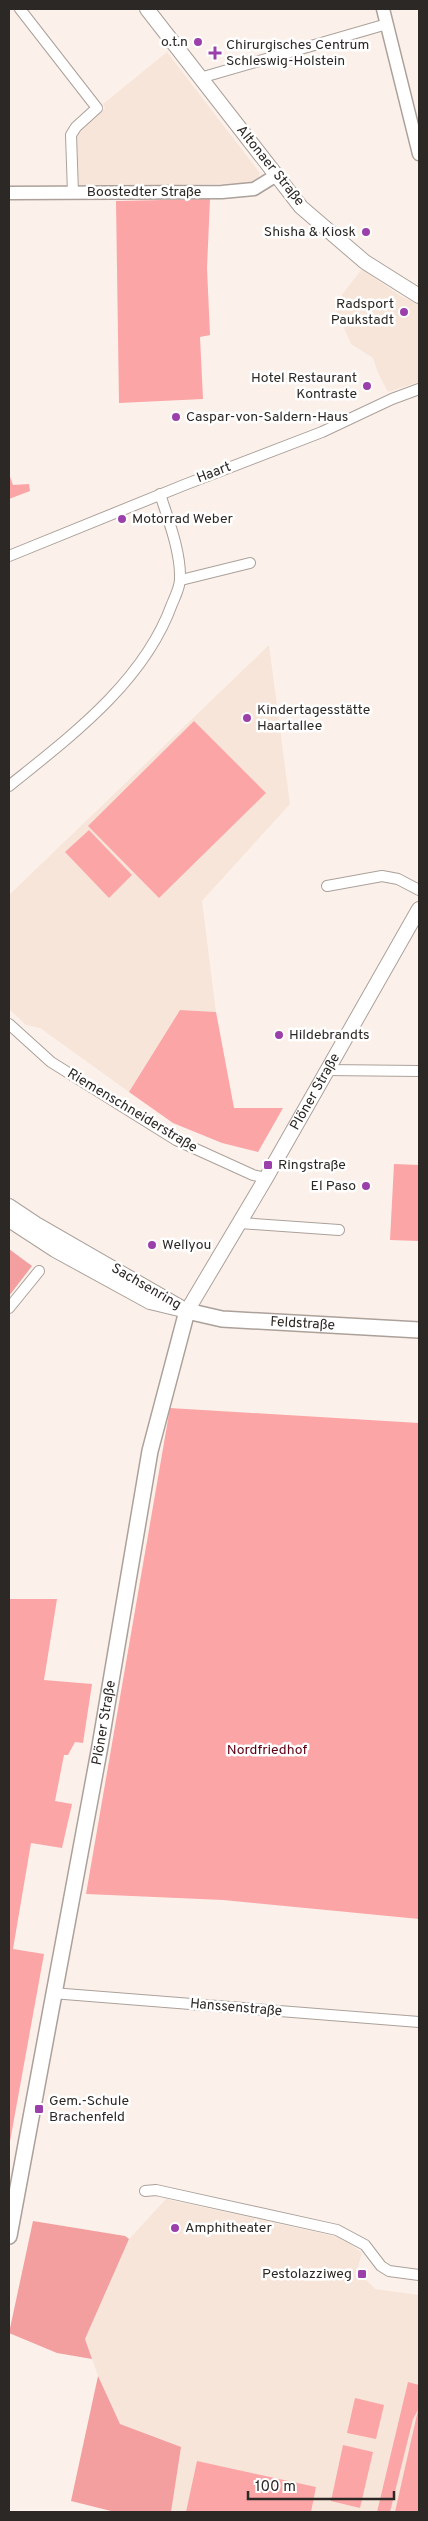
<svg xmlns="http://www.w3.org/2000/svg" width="428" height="2521" viewBox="0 0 428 2521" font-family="Overpass,sans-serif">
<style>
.built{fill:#f7e5d9}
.green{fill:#fba5a6}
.forest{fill:#f39e9f}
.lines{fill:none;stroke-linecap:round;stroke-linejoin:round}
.minor-casing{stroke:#aba19a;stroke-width:12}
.tertiary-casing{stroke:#aba19a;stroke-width:15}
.secondary-casing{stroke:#aba19a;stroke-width:16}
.primary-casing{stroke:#aba19a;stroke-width:18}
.minor{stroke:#fff;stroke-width:10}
.tertiary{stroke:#fff;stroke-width:12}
.secondary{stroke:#fff;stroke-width:14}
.primary{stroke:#fff;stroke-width:15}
.poi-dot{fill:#9b40ab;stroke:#fff;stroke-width:2}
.labels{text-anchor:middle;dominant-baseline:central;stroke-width:5;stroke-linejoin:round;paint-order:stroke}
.poi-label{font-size:14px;fill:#2c2825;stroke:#fff;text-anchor:start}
.street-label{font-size:14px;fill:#2c2825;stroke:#fff}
.park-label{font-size:14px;fill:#600015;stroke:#fff}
</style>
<rect width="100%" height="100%" fill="#fcf1ea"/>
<g class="built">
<polygon points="167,52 260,173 256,183 77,187 75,138 79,130 105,108 103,104"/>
<polygon points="362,269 399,295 419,305 419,382 388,392 378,373 373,358 351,344 334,305"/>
<polygon points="269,645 290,804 202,901 216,1012 180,1010 129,1092 40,1028 26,1025 9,1009 9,895"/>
<polygon points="166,2199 343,2238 362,2253 357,2270 375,2289 419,2295 419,2512 171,2512 180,2447 120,2424 98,2376 85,2339 129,2239"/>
</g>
<g class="green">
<polygon points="210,199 207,268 210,335 200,337 203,399 119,403 116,201"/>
<polygon points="9,474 13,485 29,484 30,491 9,499"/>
<polygon points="194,721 266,793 159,898 88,826"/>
<polygon points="89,830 132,875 109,898 65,852"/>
<polygon points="180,1010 216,1012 234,1108 283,1108 258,1152 222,1143 173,1123 129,1092"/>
<polygon points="394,1164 419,1165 419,1241 390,1240"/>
<polygon points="170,1408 419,1423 419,1919 223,1900 86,1894"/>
<polygon points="9,1599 57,1599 44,1680 92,1684 83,1743 75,1742 68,1755 64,1755 55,1801 72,1804 62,1848 31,1843 13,1949 44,1954 9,2147"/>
<polygon points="408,2382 419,2385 419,2512 395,2512 418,2410 413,2419 390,2512 377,2512"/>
<polygon points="355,2398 384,2405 376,2439 347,2433"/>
<polygon points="343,2445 373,2452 360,2508 331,2501"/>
<polygon points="197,2461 316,2487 311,2512 186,2512"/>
</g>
<g class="forest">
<polygon points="9,1249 32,1266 9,1296"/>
<polygon points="33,2221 125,2236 129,2239 85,2339 92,2359 57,2353 9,2333"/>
<polygon points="98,2376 120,2424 181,2447 171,2512 115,2512 71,2501"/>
</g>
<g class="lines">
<defs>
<g id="minor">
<polyline points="20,9 97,108 76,127 71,135 73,193"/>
<polyline points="200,78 387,24"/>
<polyline points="9,556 184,485 322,432 392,399 419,389"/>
<polyline points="181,580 250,563"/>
<path d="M 9,786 C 71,736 144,682 172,604 C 175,597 180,587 180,579 C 181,552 168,519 160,494"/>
<polyline points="327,886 382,876 398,879 419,890"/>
<polyline points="9,1024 51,1062 176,1140 253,1175 266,1178"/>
<polyline points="326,1070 419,1071"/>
<polyline points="240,1223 339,1230"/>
<polyline points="9,1308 39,1271"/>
<polyline points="52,1993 419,2022"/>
<polyline points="145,2191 156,2190 337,2230 365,2245 381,2266 389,2271 419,2275"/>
</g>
<g id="tertiary">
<polyline points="383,9 419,154"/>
<polyline points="9,193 222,192 254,189 275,176"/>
</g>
<g id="secondary">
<polyline points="147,9 301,207 365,262 419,296"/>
<polyline points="9,1206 36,1224 187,1311"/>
<polyline points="9,1220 55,1250 150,1302 179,1309"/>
<path id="s1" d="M 187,1311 L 266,1178 L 419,909"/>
</g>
<g id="primary">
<path id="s2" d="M 9,2236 L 100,1746 L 150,1451 L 187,1311 L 222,1319 L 419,1330"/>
</g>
</defs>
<use href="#minor" class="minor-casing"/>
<use href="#tertiary" class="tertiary-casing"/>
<use href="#secondary" class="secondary-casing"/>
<use href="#primary" class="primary-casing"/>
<use href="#minor" class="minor"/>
<use href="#tertiary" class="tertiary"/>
<use href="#secondary" class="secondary"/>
<use href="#primary" class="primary"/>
</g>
<g class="poi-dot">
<circle cx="198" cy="42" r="5"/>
<path d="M212.5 45.5h5v5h5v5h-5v5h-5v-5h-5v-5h5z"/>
<circle cx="366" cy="232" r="5"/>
<circle cx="404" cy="312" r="5"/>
<circle cx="367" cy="386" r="5"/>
<circle cx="176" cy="417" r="5"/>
<circle cx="122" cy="519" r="5"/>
<circle cx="247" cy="718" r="5"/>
<circle cx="279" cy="1035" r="5"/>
<rect x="263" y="1160" width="10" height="10" rx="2.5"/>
<circle cx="366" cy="1186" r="5"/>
<circle cx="152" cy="1245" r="5"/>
<rect x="34" y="2104" width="10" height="10" rx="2.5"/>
<circle cx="175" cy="2228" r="5"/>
<rect x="357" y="2269" width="10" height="10" rx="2.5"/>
</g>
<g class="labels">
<g class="poi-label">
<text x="188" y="42" text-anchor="end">o.t.n</text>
<text x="226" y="45">Chirurgisches Centrum<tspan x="226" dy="16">Schleswig-Holstein</tspan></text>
<text x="356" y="232" text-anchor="end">Shisha &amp; Kiosk</text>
<text x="394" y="304" text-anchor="end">Radsport<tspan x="394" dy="16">Paukstadt</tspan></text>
<text x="357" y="378" text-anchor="end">Hotel Restaurant<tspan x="357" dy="16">Kontraste</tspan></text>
<text x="186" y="417">Caspar-von-Saldern-Haus</text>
<text x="132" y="519">Motorrad Weber</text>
<text x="257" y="710">Kindertagesstätte<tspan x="257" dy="16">Haartallee</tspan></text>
<text x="289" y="1035">Hildebrandts</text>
<text x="278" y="1165">Ringstraße</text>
<text x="356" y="1186" text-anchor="end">El Paso</text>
<text x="162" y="1245">Wellyou</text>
<text x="49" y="2101">Gem.-Schule<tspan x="49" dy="16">Brachenfeld</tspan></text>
<text x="185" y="2228">Amphitheater</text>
<text x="352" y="2274" text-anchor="end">Pestolazziweg</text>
</g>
<g class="street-label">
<text transform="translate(270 166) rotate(51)">Altonaer Straße</text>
<text x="144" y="192">Boostedter Straße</text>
<text transform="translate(214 473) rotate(-21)">Haart</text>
<text stroke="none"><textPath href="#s1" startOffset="254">Plöner Straße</textPath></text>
<text transform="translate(132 1111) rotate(31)">Riemenschneiderstraße</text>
<text transform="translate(146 1287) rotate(30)">Sachsenring</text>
<text stroke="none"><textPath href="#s2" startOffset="1059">Feldstraße</textPath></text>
<text stroke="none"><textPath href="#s2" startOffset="522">Plöner Straße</textPath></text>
<text transform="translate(236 2008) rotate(5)">Hanssenstraße</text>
</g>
<g class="park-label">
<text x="267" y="1750">Nordfriedhof</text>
</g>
</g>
<rect width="428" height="2521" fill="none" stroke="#2c2825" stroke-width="20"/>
<path d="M248 2491v8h146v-8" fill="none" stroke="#2c2825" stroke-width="2.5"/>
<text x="255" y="2491" font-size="15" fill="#2c2825" stroke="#ffffff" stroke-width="4" paint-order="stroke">100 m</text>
</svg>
